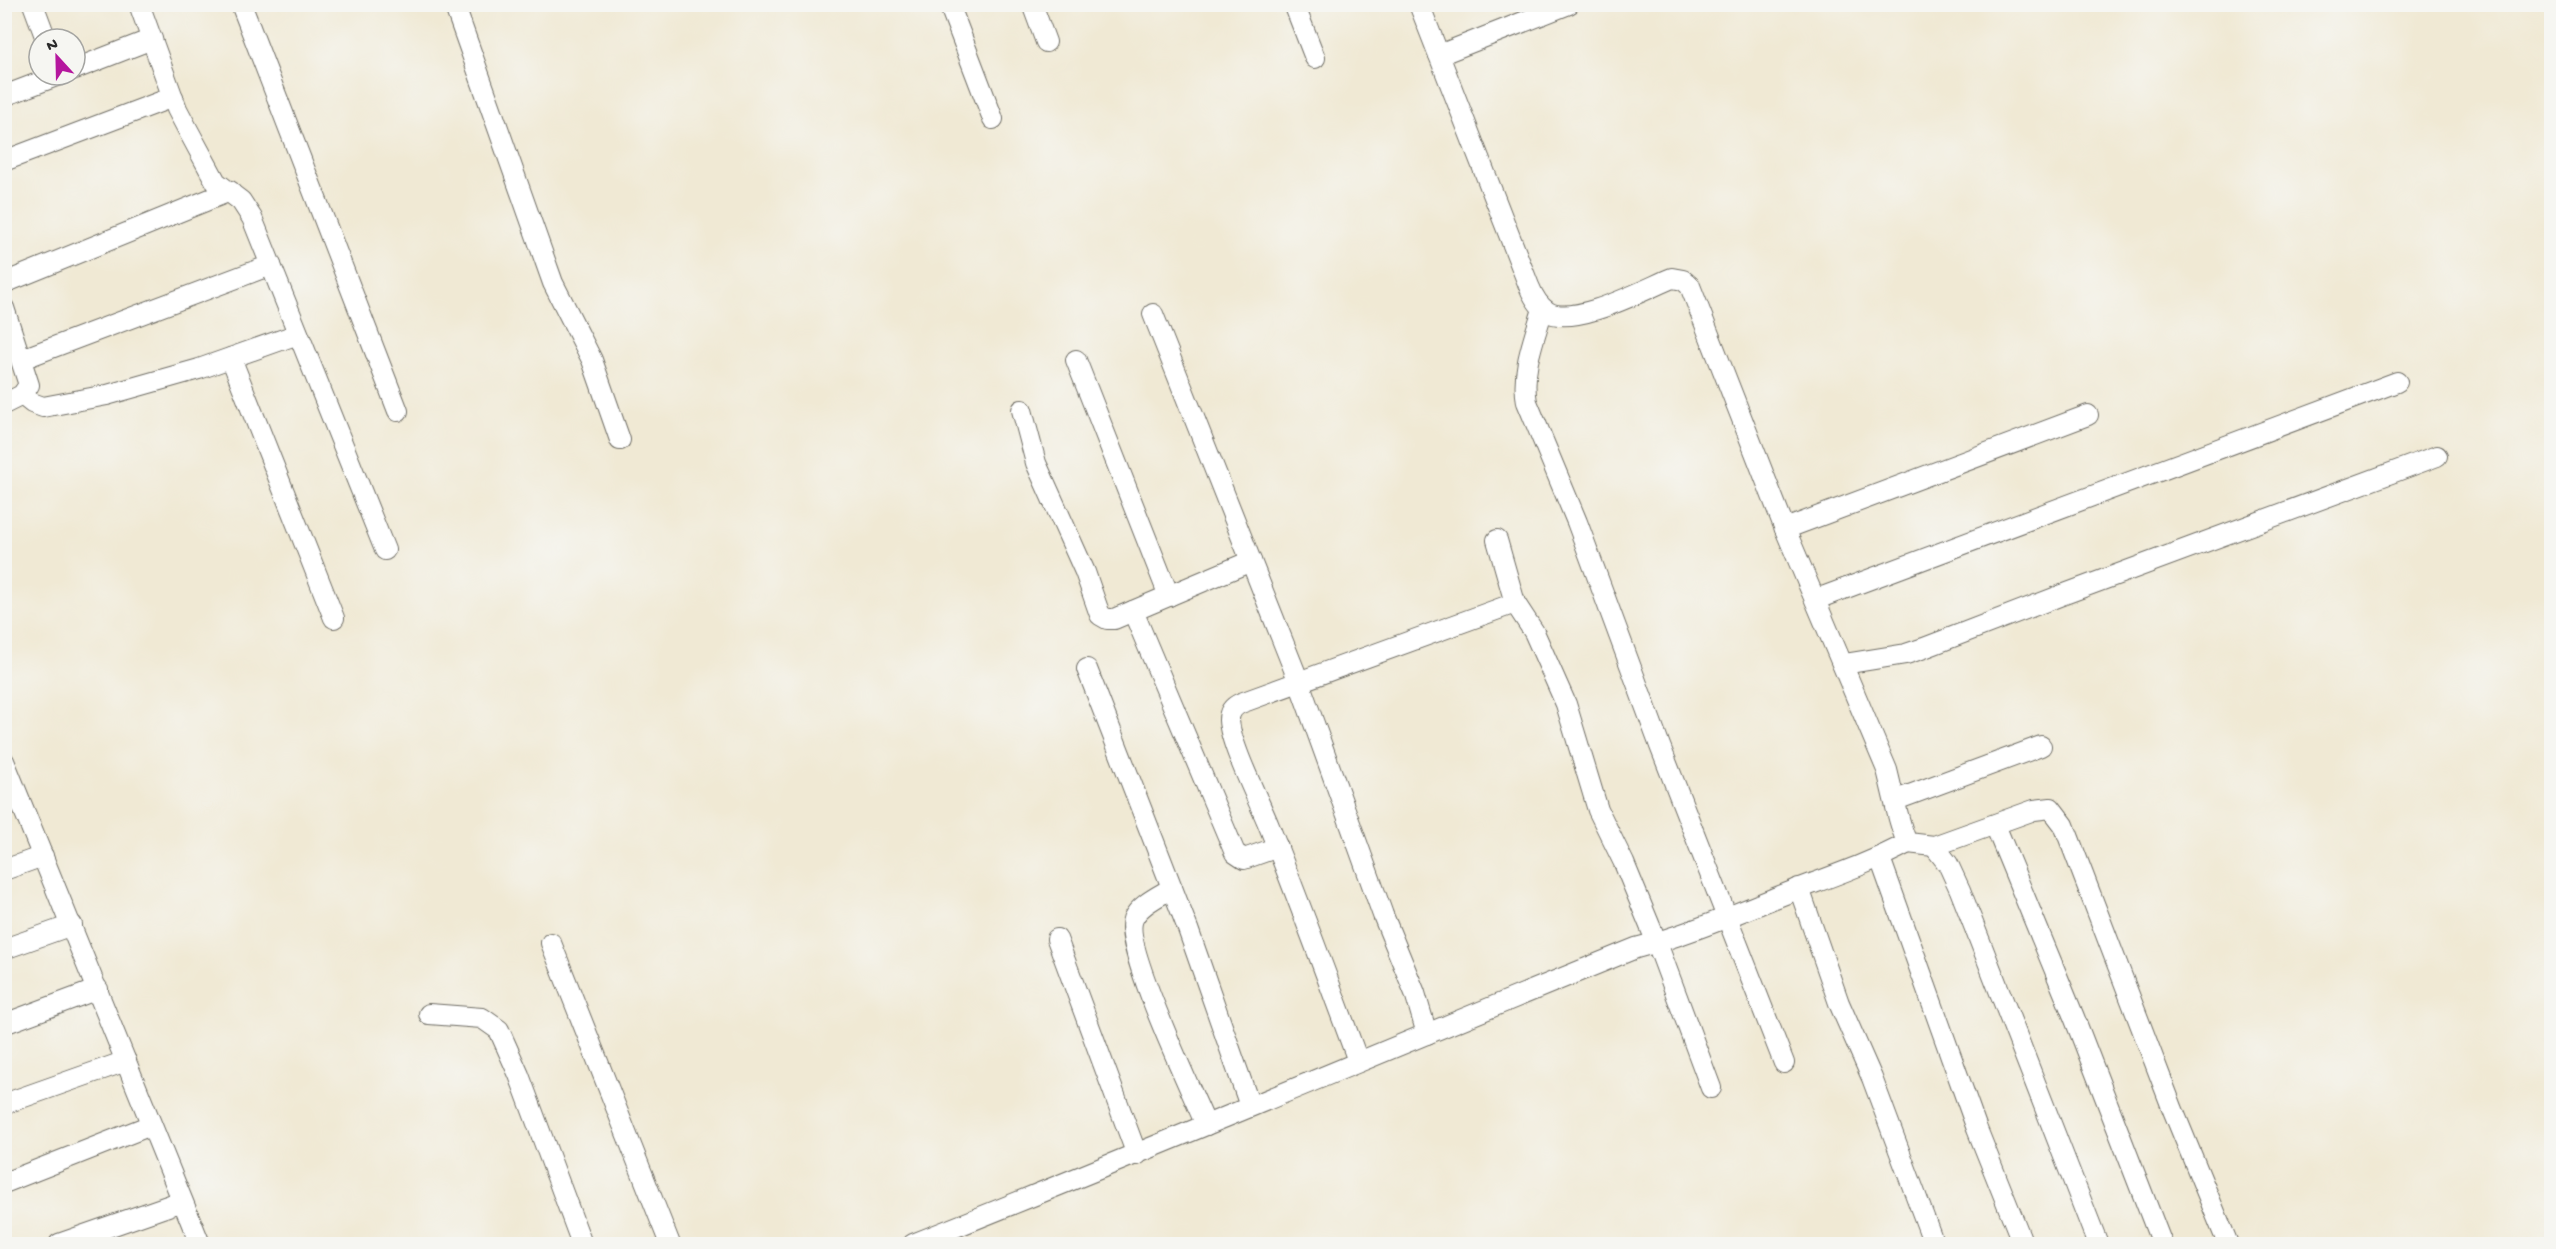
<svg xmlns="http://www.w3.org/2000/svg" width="2556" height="1249" viewBox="0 0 2556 1249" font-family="'Gochi Hand',sans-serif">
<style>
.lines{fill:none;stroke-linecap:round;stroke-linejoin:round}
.minor-casing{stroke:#706e66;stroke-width:22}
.minor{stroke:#fff;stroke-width:20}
</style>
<rect width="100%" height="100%" fill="#f6f6f2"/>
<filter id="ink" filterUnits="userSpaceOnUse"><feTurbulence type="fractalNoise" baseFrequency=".0167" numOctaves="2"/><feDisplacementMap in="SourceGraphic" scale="12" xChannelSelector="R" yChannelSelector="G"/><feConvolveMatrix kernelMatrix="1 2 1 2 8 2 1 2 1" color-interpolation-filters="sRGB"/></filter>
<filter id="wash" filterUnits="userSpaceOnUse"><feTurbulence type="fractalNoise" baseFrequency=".008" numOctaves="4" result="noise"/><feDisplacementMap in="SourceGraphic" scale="24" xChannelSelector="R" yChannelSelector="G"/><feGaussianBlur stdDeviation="1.35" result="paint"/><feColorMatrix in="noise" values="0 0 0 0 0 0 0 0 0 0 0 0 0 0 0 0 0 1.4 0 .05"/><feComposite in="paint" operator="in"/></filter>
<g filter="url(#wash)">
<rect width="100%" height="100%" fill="#f0e9d4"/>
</g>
<g filter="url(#ink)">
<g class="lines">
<defs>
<g id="minor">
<polyline points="33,4 46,39"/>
<polyline points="139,4 177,109 188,130 216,182 241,201 252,218 385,550"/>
<polyline points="241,4 398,411"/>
<polyline points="454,4 553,283 592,360 620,440"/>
<polyline points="949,4 993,119"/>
<polyline points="1032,4 1046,42"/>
<polyline points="1294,4 1315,58"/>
<path d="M 1419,4 L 1529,286 C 1533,296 1538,306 1548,312 C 1575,327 1645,289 1672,278 L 1683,280 L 1690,286 L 1785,529 L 1887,770 C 1891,785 1901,834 1908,843 L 1934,846 L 2034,810 L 2051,808 L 2064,825 L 2173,1110 L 2228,1244"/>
<polyline points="1439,55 1569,4"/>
<polyline points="75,69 152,39"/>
<polyline points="4,96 59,75"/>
<polyline points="4,161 173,97"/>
<polyline points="4,283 230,191"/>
<polyline points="4,308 29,385 22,395 4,404"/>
<path d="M 1543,309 C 1534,339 1521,371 1527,402 L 1577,522 L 1660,746 L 1784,1063"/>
<polyline points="1153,314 1299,682 1383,915 1415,993 1427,1034"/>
<polyline points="231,358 334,618"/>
<polyline points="22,359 271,265"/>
<polyline points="1076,360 1169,596"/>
<polyline points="22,395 32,403 43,407 107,395 199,369 298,334"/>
<polyline points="1022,410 1036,463 1085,572 1100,615 1107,619 1114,619 1251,561"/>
<polyline points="1785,529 2088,415"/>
<polyline points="1497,540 1515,603 1534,632 1566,704 1598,810 1624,863 1657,943 1711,1088"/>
<polyline points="1817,599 2397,382"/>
<polyline points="1133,611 1235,853 1244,859 1278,847"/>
<polyline points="1844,664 1906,654 1924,648 2062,595 2437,456"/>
<polyline points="1087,669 1188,929 1250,1106"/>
<polyline points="4,761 200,1244"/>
<polyline points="1896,800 2041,746"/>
<polyline points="1995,825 2074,1017 2162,1244"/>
<polyline points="1934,846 1948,864 1960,890 2098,1244"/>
<polyline points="1880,858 1977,1129 2023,1244"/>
<polyline points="4,870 43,856"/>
<path d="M 1172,888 C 1159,896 1139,905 1133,919 C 1122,946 1192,1092 1206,1125"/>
<polyline points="1799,888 1839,1003 1872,1078 1934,1244"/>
<polyline points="1057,939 1137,1155"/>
<polyline points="551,943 670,1244"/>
<polyline points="4,949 72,925"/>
<polyline points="429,1014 482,1018 499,1030 519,1075 582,1244"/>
<polyline points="4,1024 98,989"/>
<path d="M 1358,1061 C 1329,982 1300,904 1269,826 C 1259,801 1230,744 1229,720 C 1229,711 1234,706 1241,703 L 1515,603"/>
<polyline points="4,1104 126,1061"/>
<polyline points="4,1183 151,1125"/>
<polyline points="59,1244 182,1201"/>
<path d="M 913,1244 C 1155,1148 1395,1046 1636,948 C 1686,935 1732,915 1780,896 C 1823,879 1867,865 1908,843"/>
</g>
</defs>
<use href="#minor" class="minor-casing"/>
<use href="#minor" class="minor"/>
</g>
</g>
<rect width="2556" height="1249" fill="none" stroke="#f6f6f2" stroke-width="24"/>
<g transform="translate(57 57) rotate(338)"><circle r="28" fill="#f6f6f2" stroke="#a5a5a2" stroke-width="1.5"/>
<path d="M0-4.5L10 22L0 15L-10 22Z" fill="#b5179e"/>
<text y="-9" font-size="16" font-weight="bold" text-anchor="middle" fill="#2b2b2b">N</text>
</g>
</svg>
